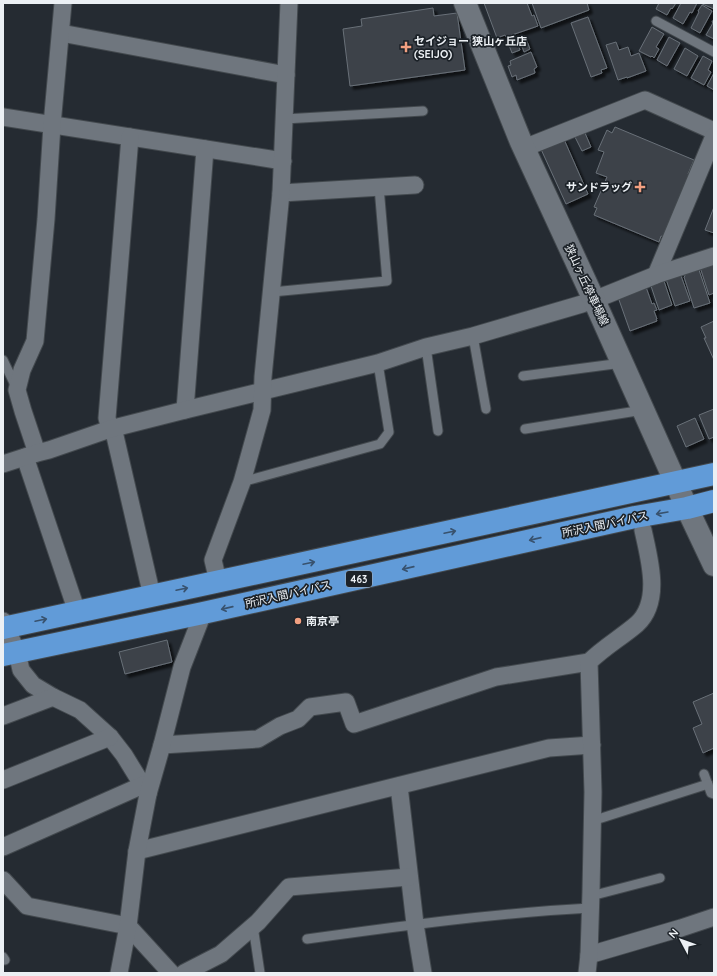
<svg xmlns="http://www.w3.org/2000/svg" width="717" height="976" viewBox="0 0 717 976" font-family="Quicksand,'Noto Sans JP',sans-serif">
<style>
.building{fill:#3c4249;stroke:#697078;filter:url(#shadow)}
.lines{fill:none;stroke-linecap:round;stroke-linejoin:round}
.lane-casing{stroke:#43494e;stroke-width:11}
.street-casing{stroke:#43494e;stroke-width:19}
.secondary-casing{stroke:#43494e;stroke-width:24}
.highway-casing{stroke:#43494e;stroke-width:24}
.lane{stroke:#6f767e;stroke-width:9}
.street{stroke:#6f767e;stroke-width:17}
.secondary{stroke:#6f767e;stroke-width:22}
.highway{stroke:#619bd8;stroke-width:22}
.oneway{stroke:#38526e}
.poi-dot{fill:#f2a081;stroke:#1c2228;stroke-width:1.5}
.labels{text-anchor:middle;dominant-baseline:central;stroke-width:3.5;stroke-linejoin:round;paint-order:stroke}
.shield{fill:#1c2228;stroke:#aeb2b7;stroke-width:1}
.shield-label{font-size:10px;font-weight:bold;fill:#ecf0f4}
.poi-label{font-size:11px;font-weight:bold;fill:#ecf0f4;stroke:#1c2228;text-anchor:start}
.street-label{font-size:11px;fill:#ecf0f4;stroke:#1c2228}
</style>
<defs>
<filter id="shadow"><feDropShadow dx="3.5" dy="3.5" stdDeviation="1" flood-color="#0009"/></filter>
</defs>
<rect width="100%" height="100%" fill="#252b32"/>
<g class="building">
<polygon points="484,3 527,3 532,16 534,15 538,26 506,37 505,35 497,38"/>
<polygon points="532,3 587,3 589,10 541,28"/>
<polygon points="659,3 676,3 672,9 671,8 667,15 656,9"/>
<polygon points="681,3 697,3 692,13 690,12 683,24 673,18"/>
<polygon points="700,3 714,3 714,9"/>
<polygon points="702,5 712,11 700,33 691,28 699,12 698,11"/>
<polygon points="433,8 434,16 457,13 465,70 350,86 343,29 362,26 361,19"/>
<polygon points="588,17 607,68 601,70 602,73 591,77 571,23"/>
<polygon points="714,19 714,39 706,35 713,23 712,22"/>
<polygon points="652,27 664,34 656,47 659,49 654,58 652,56 651,57 639,51"/>
<polygon points="525,36 530,49 524,52 519,38"/>
<polygon points="516,37 520,50 512,53 507,40"/>
<polygon points="669,37 680,43 667,66 657,60"/>
<polygon points="616,42 619,50 628,47 631,56 639,53 646,71 627,78 627,77 618,80 606,45"/>
<polygon points="685,48 698,56 687,76 674,69"/>
<polygon points="531,52 537,67 534,69 535,73 517,80 516,75 512,77 508,66 511,65 510,61"/>
<polygon points="703,56 712,61 708,70 711,72 704,85 691,78"/>
<polygon points="714,73 714,90 707,86"/>
<polygon points="615,127 694,160 688,174 689,175 664,237 661,236 659,242 594,215 597,208 594,207 607,177 596,173 604,152 598,150 607,130 612,133"/>
<polygon points="585,133 591,147 582,151 575,137"/>
<polygon points="563,137 588,194 566,204 540,147"/>
<polygon points="714,207 714,233 705,230"/>
<polygon points="714,263 714,293 709,295 700,267"/>
<polygon points="698,267 710,303 694,308 684,277 685,276 684,271"/>
<polygon points="680,273 690,301 675,306 666,279"/>
<polygon points="663,278 672,305 659,310 650,283"/>
<polygon points="646,287 652,304 654,303 657,310 654,311 657,319 656,319 657,321 630,331 618,297"/>
<polygon points="714,321 714,360 704,338 706,338 701,327"/>
<polygon points="714,409 714,437 709,439 699,415"/>
<polygon points="695,418 704,439 686,447 677,426"/>
<polygon points="167,640 172,662 125,674 119,652"/>
<polygon points="714,693 714,748 703,753 693,728 702,724 693,702"/>
</g>
<g class="lines">
<defs>
<g id="lane">
<polyline points="656,21 714,52"/>
<polyline points="284,119 423,111"/>
<polyline points="272,292 387,281 379,187"/>
<polyline points="473,336 486,409"/>
<polyline points="426,347 438,431"/>
<polyline points="3,360 17,389"/>
<polyline points="523,376 622,363"/>
<polyline points="525,429 643,410"/>
<polyline points="242,482 380,444 389,432 378,363"/>
<polyline points="704,774 711,793 714,794"/>
<polyline points="592,821 708,784"/>
<polyline points="591,896 660,878"/>
<polyline points="253,926 260,973"/>
<path d="M 307,939 C 401,926 495,913 590,908"/>
<polyline points="3,957 5,960"/>
</g>
<g id="street">
<polyline points="61,33 286,75"/>
<polyline points="3,117 283,161"/>
<polyline points="130,137 107,418 110,429 115,436 152,596"/>
<polyline points="524,148 645,100 714,131"/>
<polyline points="281,193 415,185"/>
<polyline points="656,275 714,136"/>
<polyline points="185,410 205,149"/>
<polyline points="37,453 23,411 17,390 22,370 35,341 46,219 52,125 63,3"/>
<polyline points="25,457 77,612"/>
<polyline points="3,464 37,453 49,450 110,429 185,410 378,363 426,347 473,336 582,304 594,300 656,275 714,256"/>
<polyline points="218,581 213,560 242,482 262,410 263,377 281,193 289,3"/>
<polyline points="3,621 17,652 21,670 33,685 53,697 80,710 110,737 124,755 148,794"/>
<polyline points="3,716 53,697"/>
<polyline points="162,745 258,739 280,726 298,719 310,707 346,702 354,724 496,677 589,662"/>
<polyline points="3,780 110,737"/>
<polyline points="399,786 415,924 423,973"/>
<polyline points="3,847 143,785"/>
<polyline points="137,851 549,748 592,745"/>
<polyline points="3,880 27,906 128,926 171,973"/>
<polyline points="589,955 681,928 714,917"/>
<polyline points="119,973 128,926 137,851 148,794 162,745 182,667 203,613"/>
<polyline points="184,973 221,954 258,922 289,887 409,877"/>
<path d="M 587,973 L 589,955 L 591,892 L 593,792 L 589,662 C 604,647 622,637 637,624 C 662,601 649,558 643,530"/>
</g>
<polyline id="secondary" points="465,3 521,142 594,300 687,508 714,565"/>
<g id="highway">
<path d="M 3,628 C 240,577 477,526 714,474"/>
<polyline points="3,655 203,613 635,517 687,508 714,501"/>
</g>
</defs>
<use href="#lane" class="lane-casing"/>
<use href="#street" class="street-casing"/>
<use href="#secondary" class="secondary-casing"/>
<use href="#highway" class="highway-casing"/>
<use href="#lane" class="lane"/>
<use href="#street" class="street"/>
<use href="#secondary" class="secondary"/>
<use href="#highway" class="highway"/>
</g>
<defs><path id="oneway-shaft" d="M-6 0H5M1.5-3L5.5 0L1.5 3" fill="none" stroke-width="1.6" stroke-linecap="round" stroke-linejoin="round"/></defs>
<g class="oneway">
<use href="#oneway-shaft" transform="translate(662 513) rotate(170)"/>
<use href="#oneway-shaft" transform="translate(450 532) rotate(-12)"/>
<use href="#oneway-shaft" transform="translate(535 539) rotate(167)"/>
<use href="#oneway-shaft" transform="translate(309 563) rotate(-12)"/>
<use href="#oneway-shaft" transform="translate(408 568) rotate(167)"/>
<use href="#oneway-shaft" transform="translate(182 589) rotate(-12)"/>
<use href="#oneway-shaft" transform="translate(227 608) rotate(167)"/>
<use href="#oneway-shaft" transform="translate(41 620) rotate(-12)"/>
</g>
<g class="poi-dot">
<path d="M404 41h4v4h4v4h-4v4h-4v-4h-4v-4h4z"/>
<path d="M638 181h4v4h4v4h-4v4h-4v-4h-4v-4h4z"/>
<circle cx="298" cy="621" r="4"/>
</g>
<g class="labels">
<rect class="shield" x="346" y="571" width="26" height="16" rx="3"/>
<g class="shield-label">
<text x="359" y="579">463</text>
</g>
<g class="poi-label">
<text x="414" y="41">セイジョー 狭山ヶ丘店<tspan x="414" dy="13">(SEIJO)</tspan></text>
<text x="632" y="187" text-anchor="end">サンドラッグ</text>
<text x="306" y="621">南京亭</text>
</g>
<g class="street-label">
<text transform="translate(587 285) rotate(65)">狭山ヶ丘停車場線</text>
<text transform="translate(605 524) rotate(-12)">所沢入間バイパス</text>
<text transform="translate(288 594) rotate(-13)">所沢入間バイパス</text>
</g>
</g>
<rect width="717" height="976" fill="none" stroke="#ecf0f4" stroke-width="8"/>
<g transform="translate(681 940) rotate(311)" stroke="#1c2228" stroke-width="3" paint-order="stroke">
<path d="M0-3L7 15L0 10L-7 15Z" fill="#ecf0f4"/>
<text y="-6" font-size="11" font-weight="bold" text-anchor="middle" fill="#ecf0f4">N</text>
</g>
</svg>
